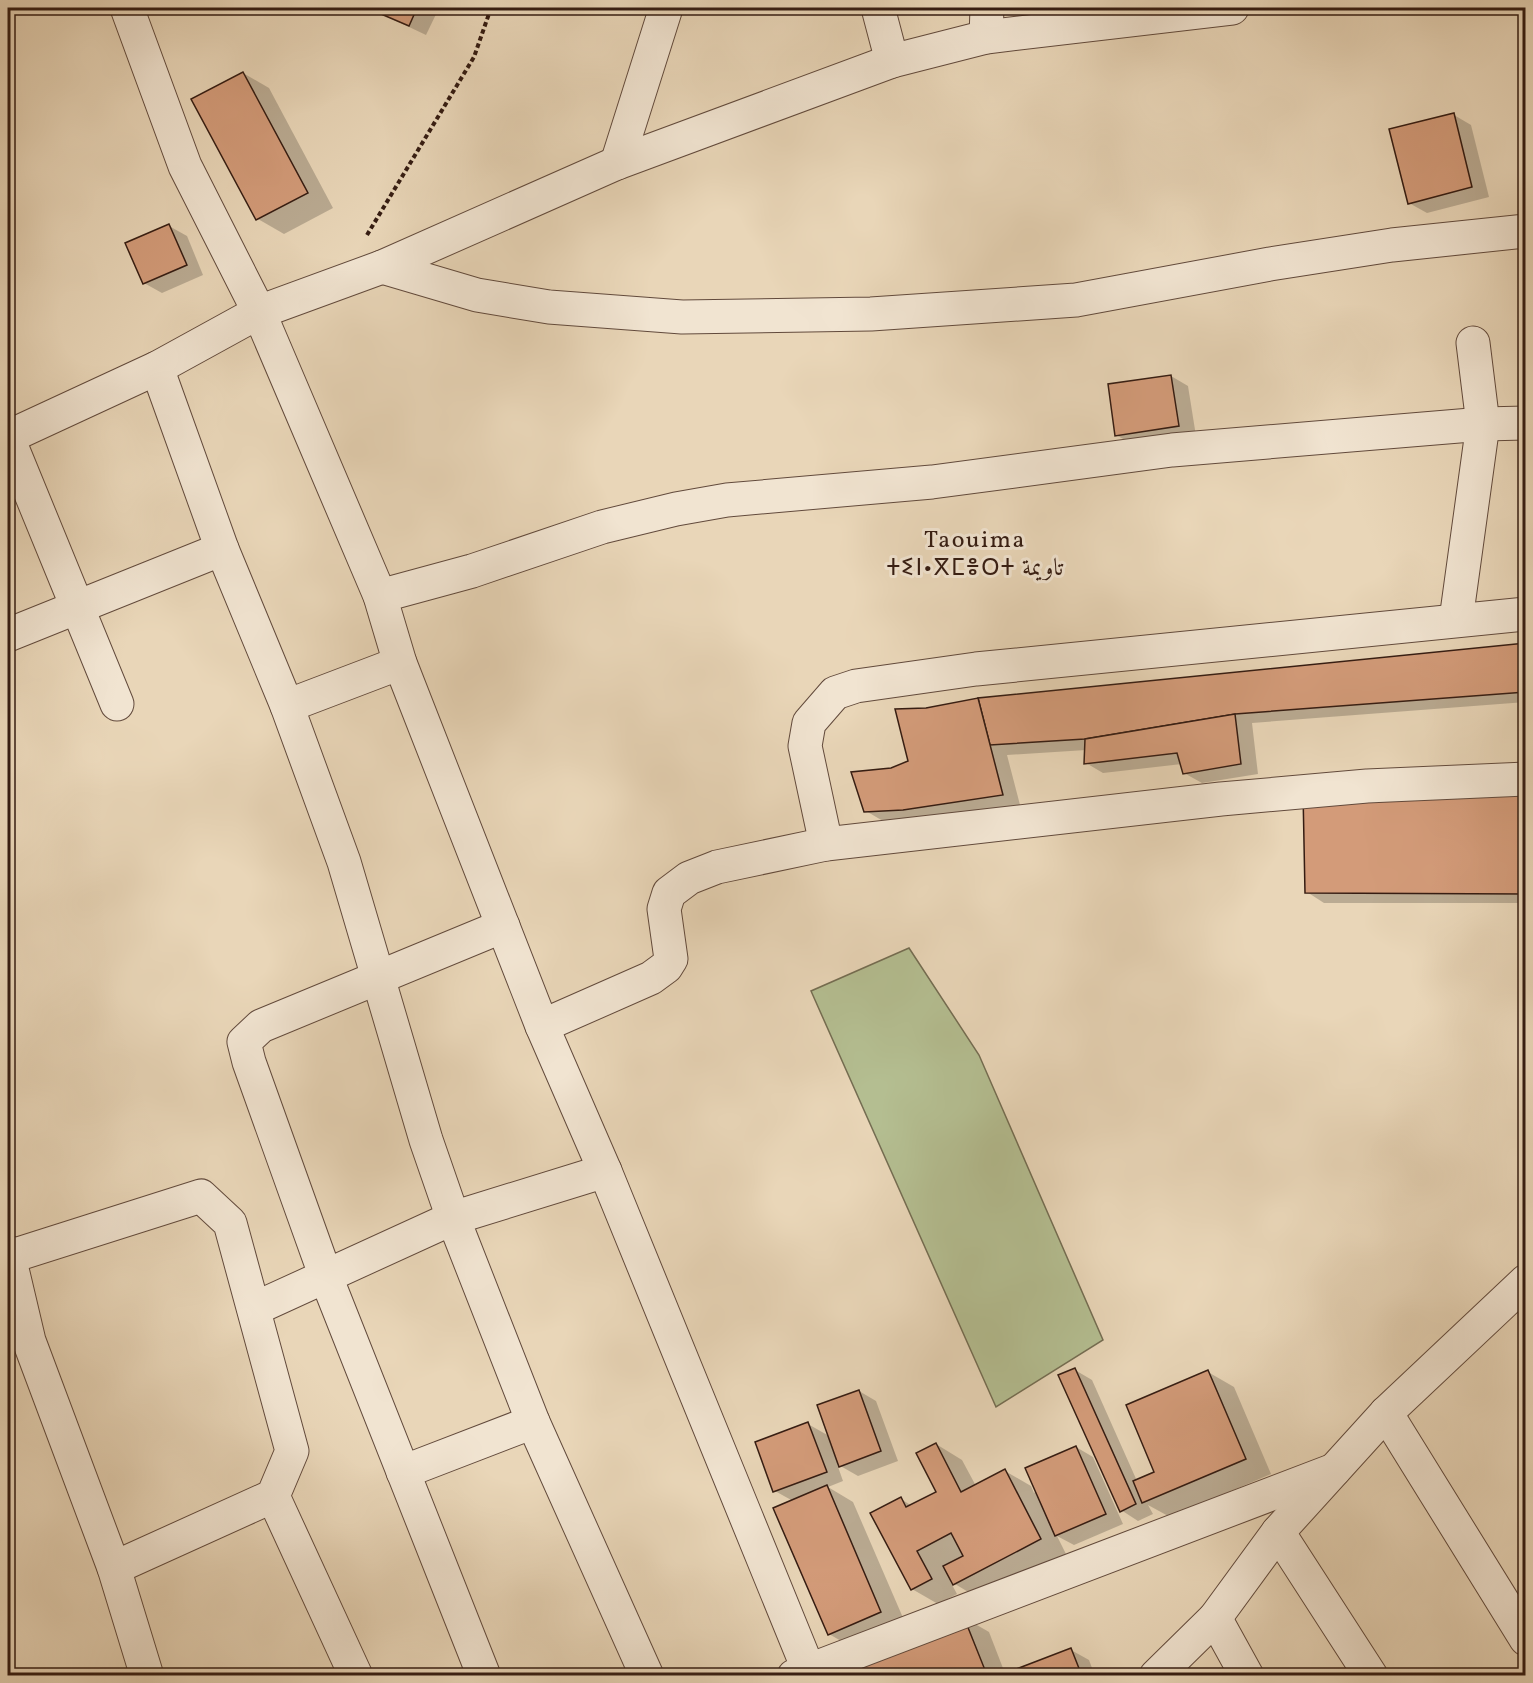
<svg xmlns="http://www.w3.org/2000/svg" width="1533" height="1683" viewBox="0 0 1533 1683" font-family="Vollkorn,Amiri,'Noto Sans Tifinagh',serif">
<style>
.green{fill:#b4be91;stroke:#746d52;stroke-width:1.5}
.shadow{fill:#0003}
.building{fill:#d39b79;stroke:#351c12;stroke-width:1.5}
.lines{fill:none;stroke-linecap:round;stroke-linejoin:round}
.street-casing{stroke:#624a3c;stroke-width:35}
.path{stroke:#351c12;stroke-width:4;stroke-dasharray:4.5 3;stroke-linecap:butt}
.street{stroke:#f1e4d1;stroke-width:33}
.labels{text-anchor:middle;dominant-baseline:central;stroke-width:6;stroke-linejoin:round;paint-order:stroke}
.quarter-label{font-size:24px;letter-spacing:1.5px;fill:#351c12;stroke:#f1e4d1}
</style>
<rect width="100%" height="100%" fill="#e9d6b8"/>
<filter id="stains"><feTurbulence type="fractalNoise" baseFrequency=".00333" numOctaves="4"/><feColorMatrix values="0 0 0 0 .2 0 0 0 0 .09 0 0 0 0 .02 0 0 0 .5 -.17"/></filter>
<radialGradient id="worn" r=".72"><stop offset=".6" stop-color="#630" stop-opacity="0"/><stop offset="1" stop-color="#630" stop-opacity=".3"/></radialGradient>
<polygon class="green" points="909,948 979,1055 1103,1340 996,1407 811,991"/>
<g class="shadow">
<polygon points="369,8 439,8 426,35"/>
<polygon points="243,73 269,88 333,208 284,234 258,219"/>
<polygon points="1454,115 1471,125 1489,197 1427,213 1409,203"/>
<polygon points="169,226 187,236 203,275 162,293 144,283"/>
<polygon points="1171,376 1188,386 1196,436 1134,445 1116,435"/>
<polygon points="1526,644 1526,702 1252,723 1258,774 1202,783 1184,773 1182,764 1103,773 1086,763 1086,750 1007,755 1020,805 921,820 883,821 866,811 891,770 910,762 926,710"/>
<polygon points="1526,793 1526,903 1324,903 1307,892"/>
<polygon points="1075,1370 1092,1380 1137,1481 1156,1473 1208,1372 1234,1387 1271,1474 1170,1517 1148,1505 1153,1514 1138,1521 1121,1510"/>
<polygon points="859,1391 876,1401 898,1461 858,1476 837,1464 843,1481 828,1487 853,1502 907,1627 855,1649 829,1634 793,1501 775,1491 808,1424 829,1436"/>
<polygon points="936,1444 962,1460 976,1486 1005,1471 1031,1486 1034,1493 1076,1447 1093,1457 1123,1524 1074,1545 1057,1536 1066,1554 980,1599 950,1581 957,1594 938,1604 912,1589 901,1499 912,1506 938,1493"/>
<polygon points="963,1617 989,1632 1006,1676 843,1676 839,1668"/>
<polygon points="1071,1650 1089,1660 1095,1676 1014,1676"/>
</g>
<g class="building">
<polygon points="367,8 417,8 409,26"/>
<polygon points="243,72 308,193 256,220 191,99"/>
<polygon points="1454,113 1472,187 1408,204 1389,129"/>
<polygon points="169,224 187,265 143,284 125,243"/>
<polygon points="1171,375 1179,426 1115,436 1108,384"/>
<polygon points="1526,643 1526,692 1235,714 1085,739 990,745 978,698"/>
<polygon points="978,698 1003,795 903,810 864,812 851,772 891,768 908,761 895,709 926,708"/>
<polygon points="1235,714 1241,764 1183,774 1177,753 1084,764 1085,739"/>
<polygon points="1303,792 1526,792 1526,894 1305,893"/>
<polygon points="1075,1368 1136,1504 1120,1512 1058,1375"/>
<polygon points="1208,1370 1246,1459 1142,1503 1133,1481 1154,1472 1126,1405"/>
<polygon points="859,1390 881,1451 839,1467 817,1405"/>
<polygon points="808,1422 827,1472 773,1492 755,1442"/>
<polygon points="936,1443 961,1492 1005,1469 1041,1539 953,1585 943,1566 963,1556 951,1533 917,1551 932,1579 911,1590 870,1513 901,1497 906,1507 936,1492 916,1453"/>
<polygon points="1076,1446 1106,1514 1055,1536 1025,1468"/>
<polygon points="827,1485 881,1612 828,1635 773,1508"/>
<polygon points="963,1615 985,1670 972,1676 841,1676"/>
<polygon points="1071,1648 1082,1676 1012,1676 1011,1671"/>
</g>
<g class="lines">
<defs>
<g id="street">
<polyline points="127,8 185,166 259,312 380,596 400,663 542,1026 605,1171 811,1676"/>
<polyline points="878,8 892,61"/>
<polyline points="986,37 987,8"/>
<polyline points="617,163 666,8"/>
<polyline points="382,267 477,295 549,307 682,317 871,314 1076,300 1270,264 1392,245 1526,231"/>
<polyline points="157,368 222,549 287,706 344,862 426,1140 453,1218 533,1422 647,1676"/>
<polyline points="8,437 157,368 259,312 382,267 617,163 892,61 986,37 1232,8"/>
<polyline points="8,438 117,704"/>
<polyline points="380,596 472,571 602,527 676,509 727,500 932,482 1172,450 1483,424 1526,423"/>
<polyline points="1456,620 1483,424 1473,343"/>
<polyline points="8,635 222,549"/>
<polyline points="287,706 400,663"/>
<polyline points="826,844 805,746 809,723 835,693 856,686 976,669 1526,614"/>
<polyline points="542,1026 651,978 666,967 671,959 664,909 669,893 689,878 717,867 826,844 1221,799 1367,786 1526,779"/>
<polyline points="8,1252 29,1341 114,1568 147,1676"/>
<polyline points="9,1257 201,1196 230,1223 292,1451 273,1496 114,1568"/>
<polyline points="254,1309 453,1218 605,1171"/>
<polyline points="1386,1413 1526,1639"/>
<polyline points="403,1472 533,1422"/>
<polyline points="273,1496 356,1676"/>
<polyline points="1278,1532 1371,1676"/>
<polyline points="1215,1618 1247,1676"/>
<polyline points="484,1676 326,1277 249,1062 244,1042 261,1026 503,926"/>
<polyline points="794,1676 1334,1470"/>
<polyline points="1156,1676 1215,1618 1278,1532 1386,1413 1526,1281"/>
</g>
</defs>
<use href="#street" class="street-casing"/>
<polyline class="path" points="367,235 474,57 491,8"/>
<use href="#street" class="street"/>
</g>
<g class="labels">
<g class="quarter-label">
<text x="975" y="541">Taouima<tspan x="975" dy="28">ⵜⵉⵏ•ⴳⵎⴻⵔⵜ تاويمة</tspan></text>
</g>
</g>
<rect width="1533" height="1683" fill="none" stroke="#e9d6b8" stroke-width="30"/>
<rect x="9" y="9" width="1515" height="1665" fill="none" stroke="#351c12" stroke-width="3"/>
<rect x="15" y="15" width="1503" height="1653" fill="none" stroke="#351c12" stroke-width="1.5"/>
<rect width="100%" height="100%" filter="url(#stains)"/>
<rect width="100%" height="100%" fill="url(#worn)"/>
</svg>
